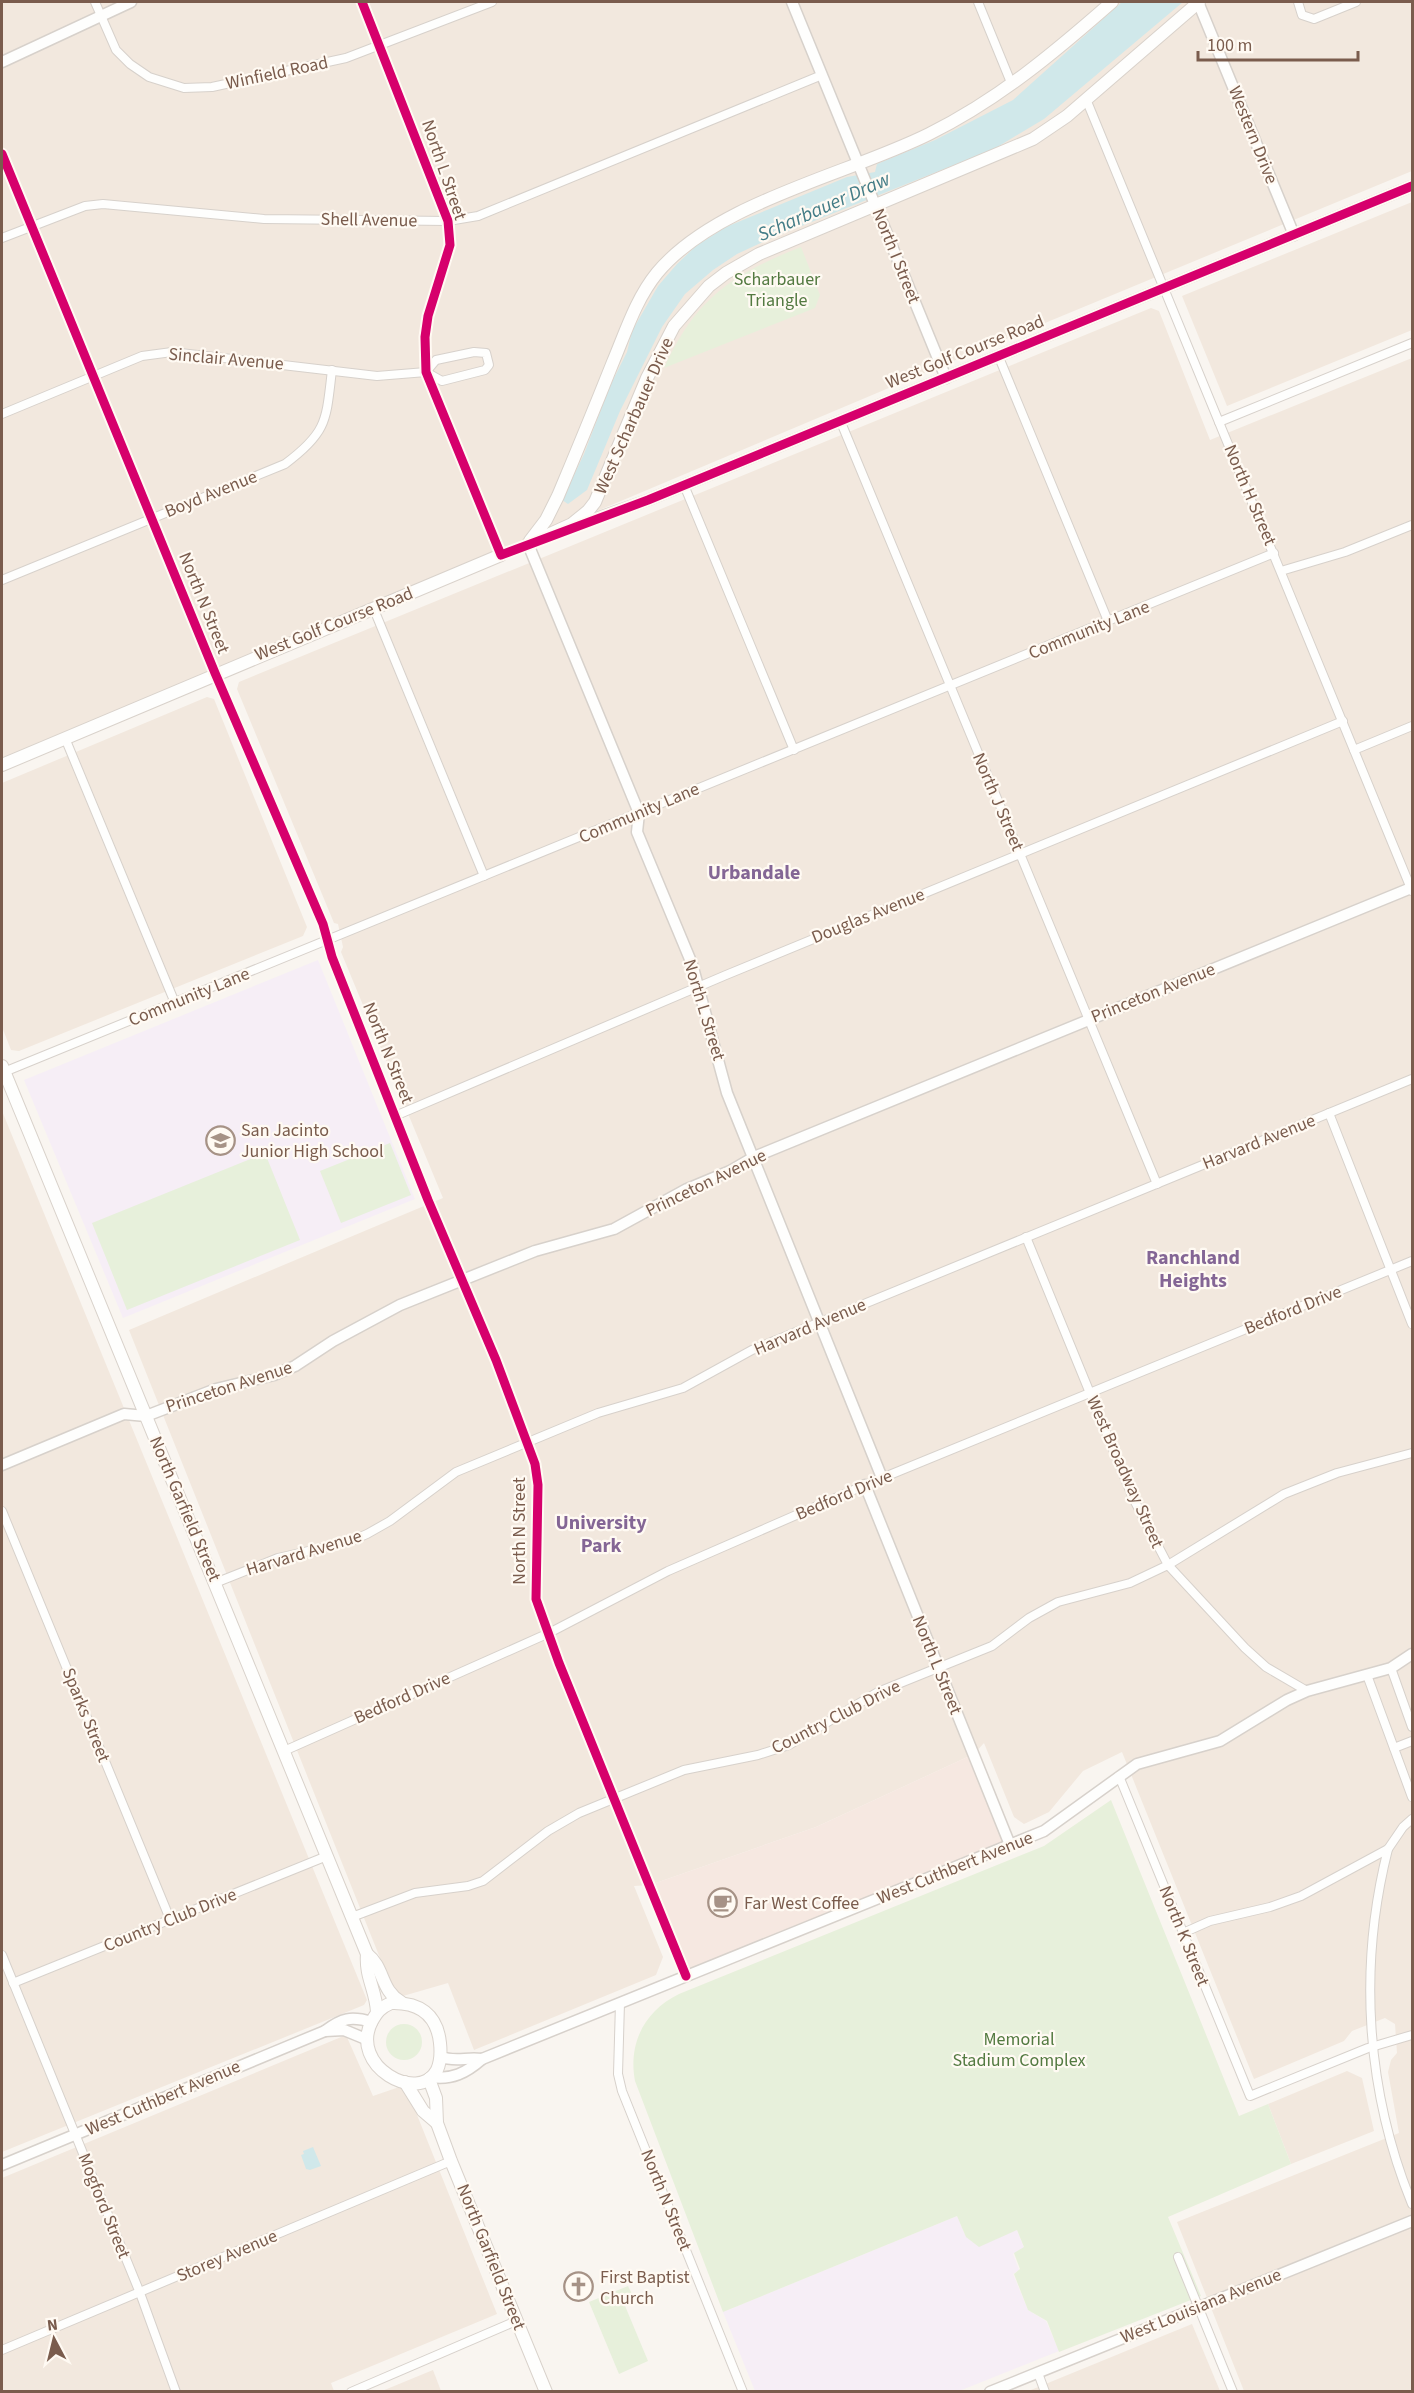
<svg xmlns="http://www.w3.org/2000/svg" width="1414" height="2393" viewBox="0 0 1414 2393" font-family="'Source Sans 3',sans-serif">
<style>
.residential{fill:#f2e8de}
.commercial{fill:#f6e8e1}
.education{fill:#f6eef6}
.green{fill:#e7f0db}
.water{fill:#d0e8ea}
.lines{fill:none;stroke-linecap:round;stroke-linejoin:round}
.minor-casing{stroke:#d7d1cb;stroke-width:10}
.tertiary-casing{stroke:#d7d1cb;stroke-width:13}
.secondary-casing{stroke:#d9d2cb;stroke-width:14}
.minor{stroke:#fefefd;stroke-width:8}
.tertiary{stroke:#fefefd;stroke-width:10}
.secondary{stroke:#fefefd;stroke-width:12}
.cycleway-casing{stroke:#fffaf3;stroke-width:13}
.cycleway{stroke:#d6006c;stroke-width:9}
.labels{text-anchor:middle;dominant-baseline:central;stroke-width:4.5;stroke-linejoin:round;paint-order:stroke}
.street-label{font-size:18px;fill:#7a5c4d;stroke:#fffaf3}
.park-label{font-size:18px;fill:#537a41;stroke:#fffaf3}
.poi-label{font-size:18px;fill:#7a5c4d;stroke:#fffaf3;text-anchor:start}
.water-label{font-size:20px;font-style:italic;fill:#437c86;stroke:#fffaf3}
.neighbourhood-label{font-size:20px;font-weight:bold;fill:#846695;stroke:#fffaf3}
</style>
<rect width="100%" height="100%" fill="#f9f5f0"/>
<g class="residential">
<polygon points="2,2 1412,2 1412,171 941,366 2,762"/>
<polygon points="1412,202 1412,330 1227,406 1182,296"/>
<polygon points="1151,308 1159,311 1210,440 1412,358 1412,2391 1244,2391 1177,2222 1399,2133 1388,2072 1391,2060 1397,2053 1395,2024 1385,2018 1352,2031 1344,2041 1254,2079 1122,1752 1083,1771 1049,1812 1024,1824 1014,1817 984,1743 974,1754 816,1827 650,1885 634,1886 663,1957 656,1975 474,2050 448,1983 396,1998 129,1330 443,1198 341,952 343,947 338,924 334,923 237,689 239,682"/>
<polygon points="207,697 214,699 307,927 303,936 19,1051 11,1050 2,1027 2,783"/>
<polygon points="2,1111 367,2000 364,2005 2,2152"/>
<polygon points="346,2035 373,2096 405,2085 497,2314 331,2383 334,2391 2,2392 2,2178"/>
<polygon points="1347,2071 1362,2078 1374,2131 1291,2164 1268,2104"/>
<polygon points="1192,2324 1220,2391 1026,2392"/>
<polygon points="433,2370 441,2391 382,2391"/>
</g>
<polygon class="commercial" points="974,1754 1011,1844 686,1975 650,1885 816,1827"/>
<g class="education">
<polygon points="318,960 415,1199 123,1318 24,1080"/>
<polygon points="957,2216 966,2237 1017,2230 1024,2248 1013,2254 1019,2270 1013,2274 1028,2310 1046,2321 1059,2351 959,2391 755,2391 723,2312"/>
</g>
<g class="green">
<path d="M 801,247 L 820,295 L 815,308 L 664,368 C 695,299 732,274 801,247 Z"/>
<polygon points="390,1143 411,1195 341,1223 320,1171"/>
<polygon points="265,1153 300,1240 127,1310 92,1223"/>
<path d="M 1111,1800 L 1239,2116 L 1268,2104 L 1291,2164 L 1168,2217 L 1201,2296 L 1059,2352 L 1047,2321 L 1028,2310 L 1014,2274 L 1020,2269 L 1014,2253 L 1024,2247 L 1017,2230 L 979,2247 L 966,2237 L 957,2216 L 723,2312 L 635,2081 C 628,2044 644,2011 679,1994 L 1044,1846 Z"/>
<circle cx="404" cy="2042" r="18"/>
<polygon points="628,2286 633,2296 623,2301 648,2361 619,2374 589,2302"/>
</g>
<g class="water">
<polygon points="1122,2 1183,2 1044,119 994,149 774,237 737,254 713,270 685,294 662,327 620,411 587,490 568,504 562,500 584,454 610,386 627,352 632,331 658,286 677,264 696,246 726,227 847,177 875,172 877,164 935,140 1013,100"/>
<polygon points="313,2147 321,2166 310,2170 306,2169 301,2155 304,2154 303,2151"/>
</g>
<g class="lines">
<defs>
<g id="minor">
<polyline points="95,2 116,50 130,64 149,77 184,88 212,87 346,58 492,2"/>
<polyline points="362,2 448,221 450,245 428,316 425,337 426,372 501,555 528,544"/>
<polyline points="978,2 1012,85"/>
<polyline points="1298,2 1302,15 1314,19 1356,2"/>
<polyline points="1086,99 1412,891"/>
<polyline points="2,154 215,673 323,924 332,957 428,1200 496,1360 535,1464 538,1485 536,1599 559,1663 686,1976"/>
<polyline points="2,238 85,206 103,204 264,219 448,221 478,216 822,75"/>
<polygon points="474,352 486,353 489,365 485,370 442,381 426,372 436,360"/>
<polyline points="998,355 1108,621"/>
<polyline points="2,414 142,356 172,352 377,376 426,372"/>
<polyline points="840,420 1157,1184"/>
<polyline points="1219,422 1412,343"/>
<polyline points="684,485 794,750"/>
<polyline points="1281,571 1345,552 1412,525"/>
<path d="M 2,580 L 285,464 C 328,432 326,420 332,370"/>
<polyline points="373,607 484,876"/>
<polyline points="65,738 175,1003"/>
<polyline points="1354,750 1412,726"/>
<polyline points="4,1072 1274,553"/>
<polyline points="1329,1113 1412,1324"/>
<polyline points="395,1116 726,975 1343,721"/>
<polyline points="1026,1237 1133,1498 1168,1565 1245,1648 1266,1667 1307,1691"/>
<polyline points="2,1511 170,1919"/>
<polyline points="215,1583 278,1558 348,1542 367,1534 390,1521 456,1472 598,1413 683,1388 752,1350 1412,1079"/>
<polyline points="1391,1668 1412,1727"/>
<polyline points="1367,1675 1412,1797"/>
<polyline points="1394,1748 1412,1741"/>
<polyline points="284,1751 549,1633 668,1571 865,1485 1412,1261"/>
<polyline points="1119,1776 1250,2096 1368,2048 1412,2035"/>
<path d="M 1388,1849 C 1358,1967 1366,2091 1412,2204"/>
<polyline points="352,1917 415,1893 468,1886 483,1881 548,1831 579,1813 684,1770 758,1755 789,1745 878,1692 992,1646 1029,1618 1058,1602 1130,1583 1168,1565 1284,1494 1337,1473 1412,1453"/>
<polyline points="1183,1933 1210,1921 1270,1907 1301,1896 1388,1849 1403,1827 1412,1819"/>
<polyline points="2,1955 140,2293 176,2392"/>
<polyline points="13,1983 327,1856"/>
<polyline points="620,2003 618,2074 622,2091 743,2392"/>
<polyline points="1178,2257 1233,2392"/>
<polyline points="2,2350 451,2161"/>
<polyline points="1038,2373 1045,2392"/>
<polyline points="351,2392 516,2321"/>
</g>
<g id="tertiary">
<polyline points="792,2 946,378"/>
<polyline points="1198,2 1294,235"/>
<polyline points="2,62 131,2"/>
<polyline points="572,527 648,500 1412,186"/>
<polyline points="535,541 528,544 639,813 637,832 692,964 727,1093 882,1478"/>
<polyline points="2,1465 124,1414 146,1416 216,1389 274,1375 295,1366 333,1341 400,1305 535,1251 614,1229 687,1189 730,1171 754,1157 1411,888"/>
<polyline points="865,1485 1010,1845"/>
<polyline points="325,2031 344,2030 366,2039"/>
<path d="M 441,2057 C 455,2062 467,2057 482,2059"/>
<path d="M 431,2077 C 452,2080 466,2073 482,2059 L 1044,1831 L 1137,1764 L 1220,1741 L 1287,1700 L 1307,1691 L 1391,1668 L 1412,1654"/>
<path d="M 2,2165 L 325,2031 C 342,2018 351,2016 372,2022"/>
<polyline points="990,2392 1412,2221"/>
</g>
<g id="secondary">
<path d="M 530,541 L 546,520 L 558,496 C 577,451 595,407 613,362 C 626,331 636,299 657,273 C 716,202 847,175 929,134 C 998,100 1055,52 1112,2"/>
<polyline points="528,544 572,524 588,511 595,502 647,378 674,326 709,286 726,273 759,254 1033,139 1067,116 1199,2"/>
<polyline points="2,765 501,555"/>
<path d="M 2,1066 L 367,1954 C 365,1977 376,1990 377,2012"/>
<path d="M 367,1954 C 385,1968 380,1990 401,2002"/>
<path d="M 391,2003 C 419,2002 437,2014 440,2043 C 441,2052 441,2061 437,2070 C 419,2105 348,2066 372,2021 C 377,2012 380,2008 391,2003 Z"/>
<polyline points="429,2079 436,2098 437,2123 451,2161 546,2392"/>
<polyline points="405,2082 423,2111 437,2123"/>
</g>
</defs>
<use href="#minor" class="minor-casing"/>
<use href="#tertiary" class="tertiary-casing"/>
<use href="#secondary" class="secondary-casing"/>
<use href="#minor" class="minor"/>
<use href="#tertiary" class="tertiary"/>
<use href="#secondary" class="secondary"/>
<defs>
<g id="cycleway">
<polyline points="362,2 448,221 450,245 428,316 425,337 426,372 501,555 648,500 1412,186"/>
<polyline points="2,154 215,673 323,924 332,957 428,1200 496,1360 535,1464 538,1485 536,1599 559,1663 686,1976"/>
</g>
</defs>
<use href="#cycleway" class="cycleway-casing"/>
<use href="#cycleway" class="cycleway"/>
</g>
<defs>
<symbol id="school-ring" viewBox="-11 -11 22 22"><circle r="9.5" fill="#fffaf3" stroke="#a69286" stroke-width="1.5"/><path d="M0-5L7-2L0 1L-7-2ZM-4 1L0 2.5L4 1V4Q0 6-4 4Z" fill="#a69286"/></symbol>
<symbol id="cafe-ring" viewBox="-11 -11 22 22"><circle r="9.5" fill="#fffaf3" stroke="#a69286" stroke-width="1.5"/><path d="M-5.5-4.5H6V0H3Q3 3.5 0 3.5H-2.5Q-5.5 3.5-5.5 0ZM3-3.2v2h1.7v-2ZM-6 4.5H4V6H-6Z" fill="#a69286"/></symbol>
<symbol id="church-ring" viewBox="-11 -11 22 22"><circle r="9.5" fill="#fffaf3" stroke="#a69286" stroke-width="1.5"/><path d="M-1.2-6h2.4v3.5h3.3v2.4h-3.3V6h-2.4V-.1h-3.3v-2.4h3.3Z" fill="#a69286"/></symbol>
</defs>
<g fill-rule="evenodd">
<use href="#school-ring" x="204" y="1124" width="33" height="33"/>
<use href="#cafe-ring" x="706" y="1886" width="33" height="33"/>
<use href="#church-ring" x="562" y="2270" width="33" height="33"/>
</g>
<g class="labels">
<g class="street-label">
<text transform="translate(277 73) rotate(-12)">Winfield Road</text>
<text transform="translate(1253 135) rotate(68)">Western Drive</text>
<text transform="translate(444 170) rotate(71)">North L Street</text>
<text transform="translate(369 220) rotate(1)">Shell Avenue</text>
<text transform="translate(896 256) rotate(68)">North I Street</text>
<text transform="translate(965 352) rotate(-22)">West Golf Course Road</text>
<text transform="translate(226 359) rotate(5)">Sinclair Avenue</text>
<text transform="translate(634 416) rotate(-66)">West Scharbauer Drive</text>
<text transform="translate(211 494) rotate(-22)">Boyd Avenue</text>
<text transform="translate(1250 495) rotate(67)">North H Street</text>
<text transform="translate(204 603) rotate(68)">North N Street</text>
<text transform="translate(334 624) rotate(-22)">West Golf Course Road</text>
<text transform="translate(1089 630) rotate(-22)">Community Lane</text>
<text transform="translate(998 802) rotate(67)">North J Street</text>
<text transform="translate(639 813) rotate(-23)">Community Lane</text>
<text transform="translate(868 916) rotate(-22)">Douglas Avenue</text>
<text transform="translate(1153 993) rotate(-22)">Princeton Avenue</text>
<text transform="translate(189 997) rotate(-22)">Community Lane</text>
<text transform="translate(704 1010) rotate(73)">North L Street</text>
<text transform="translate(388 1053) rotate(68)">North N Street</text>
<text transform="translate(1259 1142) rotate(-22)">Harvard Avenue</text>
<text transform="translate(706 1183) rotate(-26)">Princeton Avenue</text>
<text transform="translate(1293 1310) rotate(-22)">Bedford Drive</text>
<text transform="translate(810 1327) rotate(-23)">Harvard Avenue</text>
<text transform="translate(229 1387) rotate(-18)">Princeton Avenue</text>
<text transform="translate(1125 1472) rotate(66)">West Broadway Street</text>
<text transform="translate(844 1495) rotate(-23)">Bedford Drive</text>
<text transform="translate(185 1509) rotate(67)">North Garfield Street</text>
<text transform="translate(519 1531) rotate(-90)">North N Street</text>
<text transform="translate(304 1553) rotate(-17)">Harvard Avenue</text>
<text transform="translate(937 1665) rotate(68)">North L Street</text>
<text transform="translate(402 1698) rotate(-24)">Bedford Drive</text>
<text transform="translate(86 1715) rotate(68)">Sparks Street</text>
<text transform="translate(836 1717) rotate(-27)">Country Club Drive</text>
<text transform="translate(955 1868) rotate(-22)">West Cuthbert Avenue</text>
<text transform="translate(170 1920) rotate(-22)">Country Club Drive</text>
<text transform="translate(1184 1936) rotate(68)">North K Street</text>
<text transform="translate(163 2098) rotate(-23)">West Cuthbert Avenue</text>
<text transform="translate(666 2200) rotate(68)">North N Street</text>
<text transform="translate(104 2206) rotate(68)">Mogford Street</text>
<text transform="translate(227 2256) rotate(-23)">Storey Avenue</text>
<text transform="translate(491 2257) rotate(68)">North Garfield Street</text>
<text transform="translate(1201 2306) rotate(-22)">West Louisiana Avenue</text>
</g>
<g class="park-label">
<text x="777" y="279">Scharbauer<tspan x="777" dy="21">Triangle</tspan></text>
<text x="1019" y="2039">Memorial<tspan x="1019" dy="21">Stadium Complex</tspan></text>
</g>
<g class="poi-label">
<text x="241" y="1130">San Jacinto<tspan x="241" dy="21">Junior High School</tspan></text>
<text x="744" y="1903">Far West Coffee</text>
<text x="600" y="2277">First Baptist<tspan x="600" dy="21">Church</tspan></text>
</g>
<g class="water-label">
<text transform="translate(824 207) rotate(-24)">Scharbauer Draw</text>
</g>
<g class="neighbourhood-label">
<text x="754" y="873">Urbandale</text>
<text x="1193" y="1258">Ranchland<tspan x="1193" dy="23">Heights</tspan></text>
<text x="601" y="1523">University<tspan x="601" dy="23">Park</tspan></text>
</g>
</g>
<rect width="1414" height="2393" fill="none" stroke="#7a5c4d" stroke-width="6"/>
<g transform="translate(54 2339) rotate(353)" stroke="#fffaf3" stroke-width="4.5" paint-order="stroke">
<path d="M0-4.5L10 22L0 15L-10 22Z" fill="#7a5c4d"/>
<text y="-9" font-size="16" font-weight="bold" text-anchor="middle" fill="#7a5c4d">N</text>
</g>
<path d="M1198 51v9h160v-9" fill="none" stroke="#7a5c4d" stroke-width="3"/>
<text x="1207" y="51" font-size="18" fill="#7a5c4d" stroke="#fffaf3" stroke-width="4.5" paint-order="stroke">100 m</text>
</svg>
